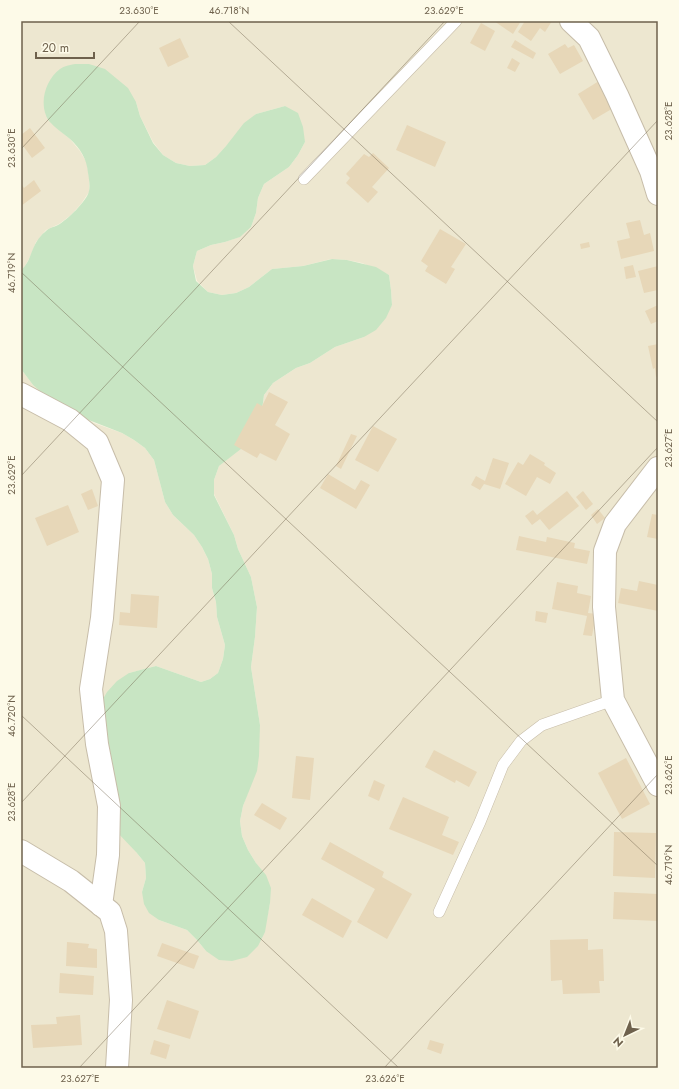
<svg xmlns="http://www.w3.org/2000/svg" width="679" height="1089" viewBox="0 0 679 1089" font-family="Jost,sans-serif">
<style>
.residential{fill:#ede7d0}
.green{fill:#c8e5c3}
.building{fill:#e7d7b8}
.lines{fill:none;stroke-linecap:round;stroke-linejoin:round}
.service-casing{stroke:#c7bda9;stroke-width:12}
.minor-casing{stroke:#c7bda9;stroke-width:24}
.service{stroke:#fff;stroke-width:11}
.minor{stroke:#fff;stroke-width:22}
.ticks{fill:none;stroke:#6e614c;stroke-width:1;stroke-opacity:0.45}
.neatline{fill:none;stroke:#6e614c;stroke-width:1.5}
.ticks-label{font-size:10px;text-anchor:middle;fill:#6e614c}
</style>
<rect width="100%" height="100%" fill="#f9f6e3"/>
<polygon class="residential" points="21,21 658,21 658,1068 21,1068 21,369 33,385 94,423 122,433 134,440 145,448 154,460 165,502 173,515 194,535 202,547 208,559 212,574 212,588 216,602 217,617 225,645 223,659 218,673 210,679 201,682 156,666 129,673 136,852 145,863 146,878 142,892 159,920 187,930 197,940 206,951 267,918 270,903 256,863 248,850 242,836 240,821 243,806 248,792 260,725 251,667 255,637 257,607 251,577 238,549 234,535 214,494 214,480 219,466 231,456 262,410 264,395 273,383 296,368 310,363 335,347 364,337 392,305 391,290 389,275 362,263 347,260 331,259 303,266 272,269 249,287 236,293 222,295 208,292 197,281 193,266 197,251 211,245 225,242 239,237 251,227 256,213 258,198 264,184 289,167 298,155 305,142 285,106 256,114 216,157 205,165 190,166 176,163 163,155 153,142 140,116 136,102 59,130 70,139 80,151 87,163 89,177 89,192 81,204 71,215 59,224 46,230 36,242 31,255 24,268 21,270"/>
<path class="green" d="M 75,64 L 89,64 L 105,69 L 128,88 L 136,102 L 140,116 L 153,143 L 163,155 L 176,163 L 190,166 L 205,165 L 216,157 L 226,146 L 244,123 L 256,114 L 285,106 L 298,113 L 303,127 L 305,142 L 298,155 L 289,167 L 264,184 L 258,198 L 256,213 L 251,227 L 240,237 L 225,242 L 211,245 L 197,251 L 193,266 L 196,281 L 208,292 L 222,295 L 236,293 L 249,287 L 272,269 L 303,266 L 332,259 L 347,260 L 376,267 L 389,275 L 391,290 L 392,305 L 386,318 L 376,330 L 364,337 L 335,347 L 310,363 L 296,368 L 273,383 L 264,395 L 262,410 L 255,438 L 219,466 L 214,480 L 214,495 L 234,535 L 238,549 L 251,577 L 257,607 L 255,637 L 251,667 L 260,725 L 259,756 L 257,771 L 243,806 L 240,821 L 242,836 L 248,850 L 256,863 L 266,875 L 271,888 L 270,903 L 265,932 L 258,946 L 247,957 L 232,961 L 219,960 L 206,951 L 197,940 L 187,930 L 159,920 L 149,913 L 144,904 L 142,892 L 146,878 L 145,863 L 136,852 L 115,830 L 99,706 L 107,692 L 117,681 L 129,673 L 144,669 L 156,666 L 201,682 L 210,679 L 218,673 L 223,659 L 225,645 L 217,617 L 216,602 L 212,588 L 212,574 L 208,559 L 202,547 L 194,535 L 173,515 L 165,502 L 154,460 L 145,448 L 134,440 L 122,433 L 81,417 L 55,404 L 33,385 L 21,369 L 21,270 C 30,263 31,250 37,241 C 39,238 42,234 45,232 C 48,228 54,227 58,225 C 67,220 87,201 89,191 C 90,186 89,178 88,173 C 87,159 80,148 70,139 C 63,133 55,128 49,121 C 38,105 45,80 60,69 C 64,66 70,65 75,64 Z"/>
<g class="building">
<polygon points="494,21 521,21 513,34"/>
<polygon points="525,21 552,21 545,32 540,28 531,41 518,32"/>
<polygon points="481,23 495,31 485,51 470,43"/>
<polygon points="180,38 189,57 168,67 159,48"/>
<polygon points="515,40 536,53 533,59 511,47"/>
<polygon points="565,44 568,48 574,45 583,61 560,74 548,54"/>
<polygon points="512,58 520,63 515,72 507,68"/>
<polygon points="599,81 615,107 593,120 578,94"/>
<polygon points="407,125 446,142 435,167 396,150"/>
<polygon points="30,128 45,148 32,158 21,143 21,135"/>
<polygon points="373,153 389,168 372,187 378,192 368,203 346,183 350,178 346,174 364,154 369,157"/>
<polygon points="34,180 41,191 21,206 21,184 24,188"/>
<polygon points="640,220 644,235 650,233 654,251 621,259 617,241 630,238 626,223"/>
<polygon points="440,229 466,244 451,267 455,269 446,284 425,271 428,266 421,261"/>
<polygon points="589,242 590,247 581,249 580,244"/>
<polygon points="633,265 636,277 626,279 624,267"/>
<polygon points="658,266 658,290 644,293 638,271"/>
<polygon points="658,305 658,321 651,324 645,311"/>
<polygon points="658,344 658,376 656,377 655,368 653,369 648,346"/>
<polygon points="269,392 288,402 275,425 290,434 276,461 260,453 257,458 234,445 257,403 262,406"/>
<polygon points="373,426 397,439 378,472 355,460"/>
<polygon points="351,434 357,436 341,469 336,466"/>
<polygon points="530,454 545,463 544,465 556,473 550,484 537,477 526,496 505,484 518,462 523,465"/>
<polygon points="493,458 509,463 500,489 484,484 480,490 471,485 476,476 485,481"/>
<polygon points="328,474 355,490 361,480 370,485 356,509 320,488"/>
<polygon points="92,489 98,506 88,510 81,494"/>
<polygon points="567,491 579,506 549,530 540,519 532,525 525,516 533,510 537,515"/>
<polygon points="583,491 593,504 586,510 576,497"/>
<polygon points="68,505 79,532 47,546 35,518"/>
<polygon points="598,509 605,518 597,524 591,515"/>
<polygon points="652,514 658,515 658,539 647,537"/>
<polygon points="519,536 546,542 547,537 575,543 574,548 590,551 587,564 516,550"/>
<polygon points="639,581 658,585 658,611 618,603 621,588 637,591"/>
<polygon points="557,582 578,586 577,593 591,596 588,613 596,614 592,636 583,635 587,616 552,609"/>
<polygon points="131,594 159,596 157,628 119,625 120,612 130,613"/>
<polygon points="536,611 548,613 546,623 535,621"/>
<polygon points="434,750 477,772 469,787 456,780 455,783 425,767"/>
<polygon points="296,756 314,758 310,800 292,798"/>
<polygon points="626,758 650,804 622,819 598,773"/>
<polygon points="374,780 385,785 379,801 368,796"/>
<polygon points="403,797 449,817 442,835 459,842 453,855 389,829"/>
<polygon points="262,803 287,818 280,830 254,815"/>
<polygon points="614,832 656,833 655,878 613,876"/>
<polygon points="330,842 384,872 382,877 412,894 387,939 357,922 375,889 321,859"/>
<polygon points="614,892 658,894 658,921 613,919"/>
<polygon points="312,898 352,921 343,938 302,915"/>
<polygon points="588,939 588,950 603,949 604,981 599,981 600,993 563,994 562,980 551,981 550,940"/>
<polygon points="67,942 89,944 88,948 97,949 97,968 66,966"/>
<polygon points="162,943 199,956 194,969 157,956"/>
<polygon points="60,973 94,976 93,995 59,993"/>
<polygon points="167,1000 199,1011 190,1039 157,1029"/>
<polygon points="80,1015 82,1045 33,1048 31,1025 57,1024 56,1017"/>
<polygon points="154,1040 170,1045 166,1059 150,1054"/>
<polygon points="430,1040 444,1044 441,1054 427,1049"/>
</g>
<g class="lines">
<defs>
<g id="service">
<polyline points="304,179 456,21"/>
<polyline points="439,912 480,822 503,765 521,741 542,725 613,700"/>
</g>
<g id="minor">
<polyline points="571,21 589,38 617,95 651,171 658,194"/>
<polyline points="21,394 70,420 97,442 113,480 102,618 91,689 97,744 109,806 108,855 101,905"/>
<polyline points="658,468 615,524 605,551 604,607 613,700 658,785"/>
<polyline points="21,851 71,881 110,912 116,931 121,1000 117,1068"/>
</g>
</defs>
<use href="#service" class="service-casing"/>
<use href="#minor" class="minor-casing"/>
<use href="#service" class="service"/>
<use href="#minor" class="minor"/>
</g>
<path class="ticks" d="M 228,21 L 658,422M 21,149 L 140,21M 21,272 L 658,866M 21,476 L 445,21M 21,715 L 399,1068M 21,803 L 658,120M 79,1068 L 658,447M 384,1068 L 658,774"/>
<rect width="679" height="1089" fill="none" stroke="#fdfae8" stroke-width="44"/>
<g transform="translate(625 1035) rotate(223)" stroke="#fdfae8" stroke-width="3" paint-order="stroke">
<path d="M0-3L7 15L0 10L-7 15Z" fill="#6e614c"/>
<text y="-6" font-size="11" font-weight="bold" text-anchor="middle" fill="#6e614c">N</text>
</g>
<path d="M36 52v6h58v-6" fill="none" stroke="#6e614c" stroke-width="2"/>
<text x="42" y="52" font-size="12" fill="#6e614c" stroke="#fdfae8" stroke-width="3" paint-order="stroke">20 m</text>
<rect x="22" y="22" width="635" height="1045" class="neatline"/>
<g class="ticks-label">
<text x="139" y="14">23.630°E</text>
<text x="229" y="14">46.718°N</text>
<text x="444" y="14">23.629°E</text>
<text transform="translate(668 121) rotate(-90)" y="4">23.628°E</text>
<text transform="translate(11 148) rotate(-90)" y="4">23.630°E</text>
<text transform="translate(11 273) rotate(-90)" y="4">46.719°N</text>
<text transform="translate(668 448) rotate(-90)" y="4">23.627°E</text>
<text transform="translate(11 475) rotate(-90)" y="4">23.629°E</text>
<text transform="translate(11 716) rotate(-90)" y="4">46.720°N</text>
<text transform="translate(668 775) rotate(-90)" y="4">23.626°E</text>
<text transform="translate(11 802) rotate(-90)" y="4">23.628°E</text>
<text transform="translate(668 865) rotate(-90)" y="4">46.719°N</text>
<text x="80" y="1082">23.627°E</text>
<text x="385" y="1082">23.626°E</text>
</g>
</svg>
